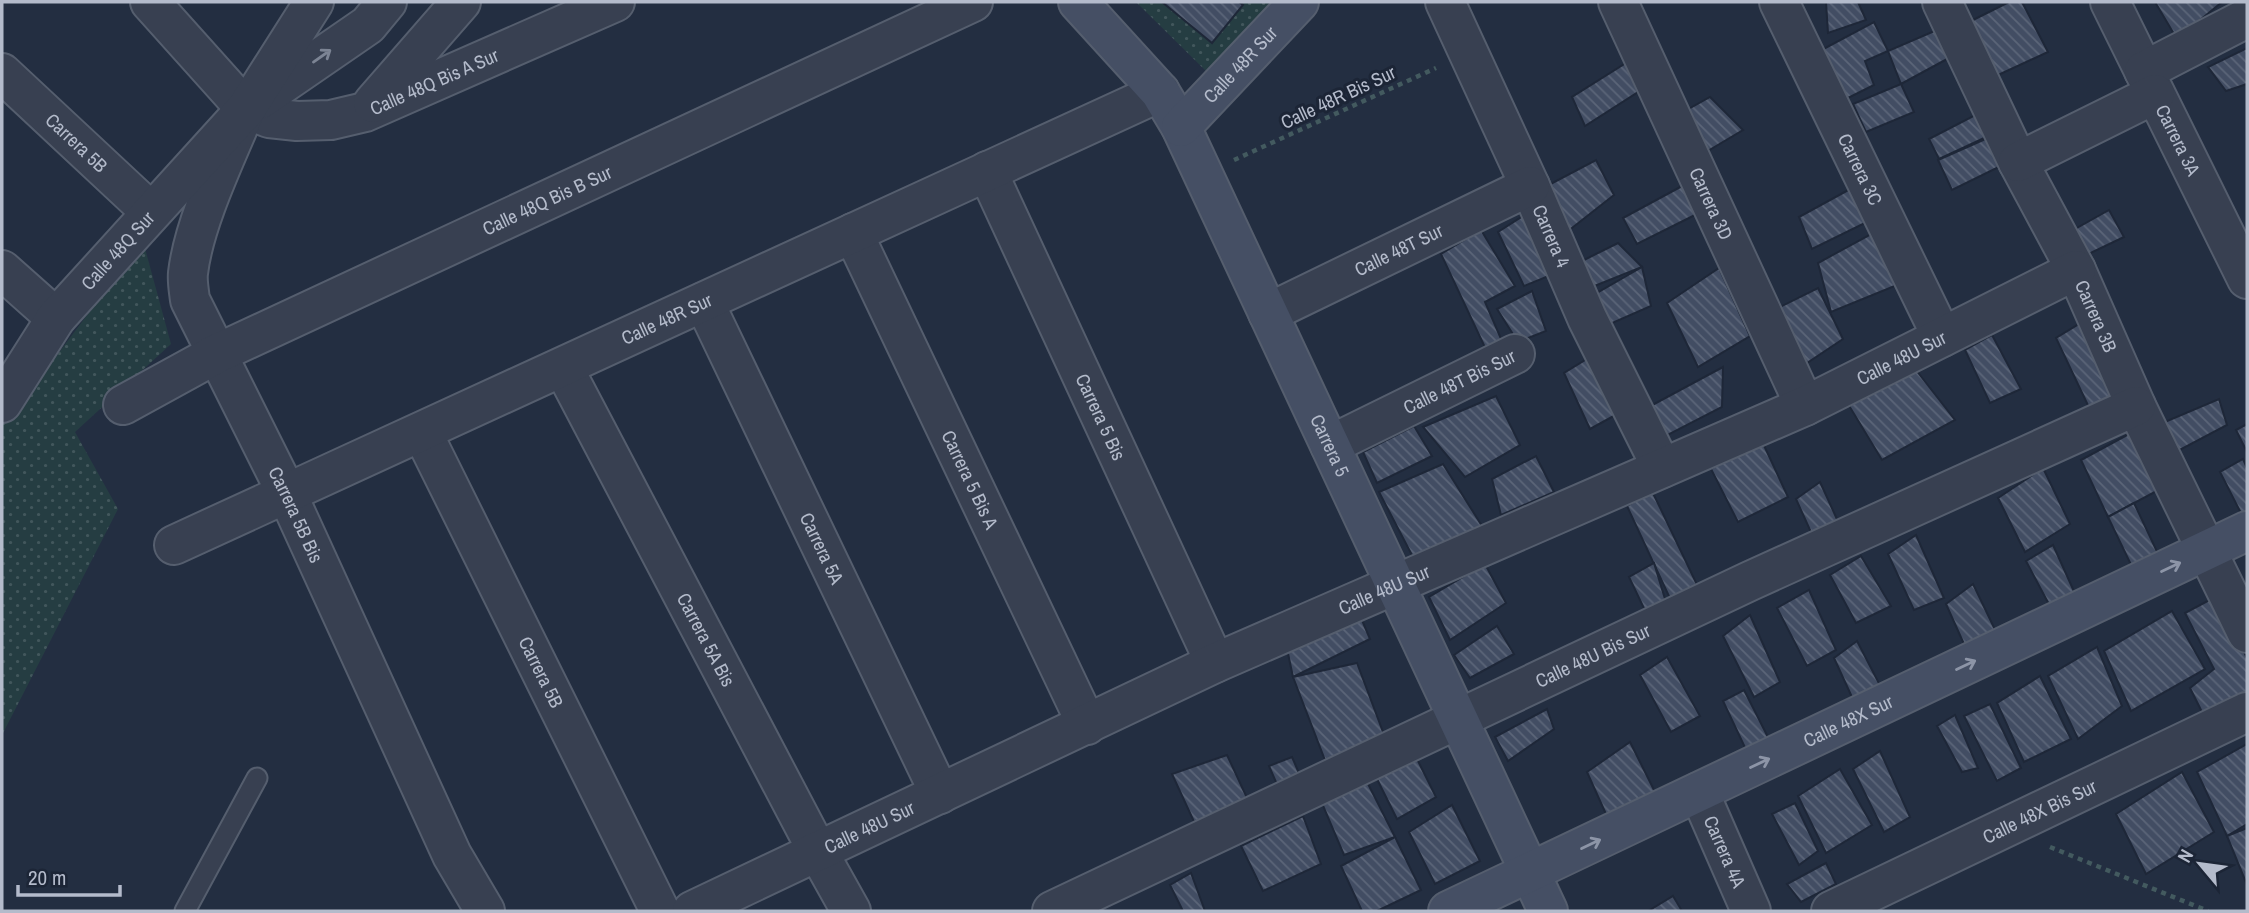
<svg xmlns="http://www.w3.org/2000/svg" width="2249" height="913" viewBox="0 0 2249 913" font-family="'Archivo Narrow',sans-serif">
<style>
.grass{fill:url(#grass-dots)}
.building{fill:url(#building-back-hatch);stroke:#1e2738;stroke-width:2}
.lines{fill:none;stroke-linecap:round;stroke-linejoin:round}
.lane-casing{stroke:#555e6e;stroke-width:23}
.street-casing{stroke:#555e6e;stroke-width:42}
.secondary-casing{stroke:#555e6e;stroke-width:42}
.path{stroke:#435a5f;stroke-width:4.5;stroke-dasharray:5 5;stroke-linecap:butt}
.lane{stroke:#384051;stroke-width:19}
.street{stroke:#384051;stroke-width:38}
.secondary{stroke:#454f64;stroke-width:38}
.oneway{stroke:#7c8494}
.oneway2{stroke:#8d95a7}
.labels{text-anchor:middle;dominant-baseline:central;stroke-width:6;stroke-linejoin:round;paint-order:stroke}
.street-label{font-size:19px;fill:#b4bbcb;stroke:#1c2536}
</style>
<defs>
<pattern id="grass-dots" width="8" height="8" patternUnits="userSpaceOnUse" patternTransform="scale(1.75)"><rect width="8" height="8" fill="#253d42"/><path d="M2 2h.1M6 6h.1" fill="none" stroke="#42575c" stroke-width="1.8" stroke-linecap="round"/></pattern>
<pattern id="building-back-hatch" width="6" height="6" patternUnits="userSpaceOnUse" patternTransform="scale(1.75)"><rect width="6" height="6" fill="#424d63"/><path d="M-1 5l2 2M0 0l6 6M5-1l2 2" fill="none" stroke="#5b6578"/></pattern>
</defs>
<rect width="100%" height="100%" fill="#232e41"/>
<g class="grass">
<polygon points="1136,2 1280,2 1211,76"/>
<polygon points="143,241 171,344 75,432 118,509 2,735 2,404 14,412"/>
</g>
<g class="building">
<polygon points="1162,2 1239,2 1243,5 1212,43"/>
<polygon points="1826,2 1858,2 1866,20 1828,33"/>
<polygon points="2009,2 2022,2 2048,52 1996,76 1963,25"/>
<polygon points="2155,2 2222,2 2177,39"/>
<polygon points="1874,22 1888,51 1865,61 1874,85 1838,103 1814,54"/>
<polygon points="1946,26 1960,52 1901,84 1888,51"/>
<polygon points="2247,48 2247,84 2226,91 2208,67"/>
<polygon points="1626,63 1638,92 1585,126 1572,97"/>
<polygon points="1901,84 1914,112 1866,132 1853,104"/>
<polygon points="1710,97 1743,130 1701,155 1676,116"/>
<polygon points="1983,111 1995,133 1939,159 1929,139"/>
<polygon points="1999,133 2013,160 1952,190 1938,160"/>
<polygon points="1596,160 1614,195 1563,235 1541,189"/>
<polygon points="1684,185 1697,214 1637,244 1623,218"/>
<polygon points="1852,188 1865,223 1812,249 1799,217"/>
<polygon points="2109,210 2124,237 2080,258 2068,233"/>
<polygon points="1529,212 1556,273 1524,286 1498,232"/>
<polygon points="1481,230 1515,286 1485,302 1505,348 1489,356 1441,254"/>
<polygon points="1873,233 1902,283 1831,312 1818,263"/>
<polygon points="1618,243 1642,267 1587,289 1574,265"/>
<polygon points="1642,267 1651,306 1601,328 1590,297"/>
<polygon points="1719,268 1750,336 1698,367 1667,303"/>
<polygon points="1818,288 1843,339 1798,369 1766,314"/>
<polygon points="1532,291 1546,331 1518,342 1497,309"/>
<polygon points="2084,321 2125,403 2094,418 2056,338"/>
<polygon points="1992,335 2021,389 1990,403 1965,350"/>
<polygon points="1595,354 1621,412 1590,429 1564,373"/>
<polygon points="1723,367 1722,407 1658,440 1643,410"/>
<polygon points="1916,370 1955,420 1882,460 1848,404"/>
<polygon points="1496,396 1520,445 1465,477 1423,427"/>
<polygon points="2219,399 2227,425 2174,453 2160,424"/>
<polygon points="2247,424 2247,452 2236,430"/>
<polygon points="1414,426 1432,456 1377,483 1363,452"/>
<polygon points="2140,428 2166,486 2108,517 2081,460"/>
<polygon points="1761,439 1788,497 1738,522 1711,469"/>
<polygon points="1536,456 1554,492 1501,515 1492,479"/>
<polygon points="2243,459 2247,468 2247,520 2245,521 2220,472"/>
<polygon points="1443,464 1482,526 1414,559 1379,492"/>
<polygon points="2043,468 2070,524 2025,552 1998,498"/>
<polygon points="1820,482 1841,528 1815,541 1796,499"/>
<polygon points="1652,491 1701,593 1674,607 1627,506"/>
<polygon points="2134,503 2161,560 2135,573 2108,517"/>
<polygon points="1916,535 1944,598 1914,610 1888,554"/>
<polygon points="2053,545 2077,598 2052,610 2026,561"/>
<polygon points="1861,556 1891,606 1856,623 1830,575"/>
<polygon points="1654,563 1669,612 1650,621 1629,577"/>
<polygon points="1485,564 1506,603 1450,640 1429,597"/>
<polygon points="1973,584 2000,640 1968,653 1946,604"/>
<polygon points="1809,590 1836,650 1807,666 1777,608"/>
<polygon points="2217,596 2247,658 2247,703 2206,720 2190,688 2214,669 2185,613"/>
<polygon points="2172,611 2205,669 2131,711 2104,651"/>
<polygon points="1359,613 1370,639 1293,677 1286,644"/>
<polygon points="1750,615 1780,682 1754,697 1723,636"/>
<polygon points="1497,626 1514,654 1470,678 1454,655"/>
<polygon points="1857,641 1884,693 1857,708 1834,658"/>
<polygon points="2097,647 2122,706 2078,739 2048,676"/>
<polygon points="1667,657 1700,716 1671,732 1640,675"/>
<polygon points="1357,663 1386,740 1328,768 1293,677"/>
<polygon points="2040,676 2071,739 2024,762 1997,703"/>
<polygon points="1744,690 1773,747 1749,756 1723,701"/>
<polygon points="1990,704 2021,768 1997,781 1964,716"/>
<polygon points="1547,709 1554,729 1508,761 1495,737"/>
<polygon points="1955,715 1978,768 1962,772 1937,726"/>
<polygon points="1630,742 1659,800 1610,823 1587,772"/>
<polygon points="2247,744 2247,824 2227,836 2197,772"/>
<polygon points="1880,751 1910,817 1884,832 1853,769"/>
<polygon points="1227,755 1248,800 1196,826 1172,774"/>
<polygon points="1415,755 1436,797 1397,819 1374,773"/>
<polygon points="1292,757 1301,778 1279,789 1269,766"/>
<polygon points="1840,769 1872,825 1826,853 1798,796"/>
<polygon points="2182,772 2214,832 2146,874 2116,814"/>
<polygon points="1364,776 1395,837 1344,855 1321,801"/>
<polygon points="1795,803 1818,851 1799,865 1772,814"/>
<polygon points="1452,805 1480,861 1435,884 1409,832"/>
<polygon points="1303,816 1321,864 1263,891 1241,846"/>
<polygon points="2247,828 2247,885 2227,836"/>
<polygon points="1395,837 1421,890 1377,911 1362,911 1341,866"/>
<polygon points="1826,863 1836,884 1801,902 1787,884"/>
<polygon points="1191,873 1205,911 1183,911 1170,885"/>
<polygon points="1673,896 1682,911 1651,911 1650,910"/>
</g>
<g class="lines">
<defs>
<polyline id="lane" points="185,911 257,778"/>
<g id="street">
<path id="s1" d="M 150,2 L 246,109 L 269,118 L 297,121 L 331,120 L 365,112 L 615,2"/>
<path id="s2" d="M 1445,2 L 1530,186 L 1587,318 L 1662,468"/>
<path id="s3" d="M 1618,2 L 1805,406"/>
<path id="s4" d="M 1779,2 L 1942,337"/>
<path id="s5" d="M 1942,2 L 2018,162 L 2076,270 L 2136,406 L 2247,633"/>
<path id="s6" d="M 2110,2 L 2247,279"/>
<polyline points="2144,71 2247,18"/>
<path id="s7" d="M 2,73 L 151,212"/>
<polyline points="259,100 368,25 387,2"/>
<polyline points="373,103 461,2"/>
<path id="s8" d="M 246,109 C 226,157 194,222 188,273 C 187,281 189,291 190,300 L 287,494 L 452,855 L 485,911"/>
<polyline points="2018,162 2155,94"/>
<path id="s9" d="M 987,171 L 1215,663"/>
<path id="s10" d="M 853,233 L 1087,725"/>
<polyline points="2,270 56,318"/>
<path id="s11" d="M 704,302 L 940,794"/>
<path id="s12" d="M 1268,313 L 1530,186"/>
<path id="s13" d="M 563,367 L 818,852 L 851,911"/>
<path id="s14" d="M 2,403 L 56,318 L 246,109 L 314,2"/>
<path id="s15" d="M 123,405 L 216,354 L 973,2"/>
<path id="s16" d="M 422,432 L 660,911"/>
<path id="s17" d="M 1330,445 L 1515,354"/>
<path id="s18" d="M 174,545 L 1160,92"/>
<path id="s19" d="M 1699,792 L 1751,911"/>
<path id="s20" d="M 692,911 L 1215,663 L 1805,406 L 2076,270"/>
<path id="s21" d="M 1052,911 L 1750,581 L 2136,406"/>
<path id="s22" d="M 1831,911 L 2247,712"/>
</g>
<g id="secondary">
<path id="s23" d="M 1078,2 L 1160,92 L 1181,127 L 1548,911"/>
<path id="s24" d="M 1181,127 L 1299,2"/>
<path id="s25" d="M 1448,911 L 2247,531"/>
</g>
</defs>
<use href="#lane" class="lane-casing"/>
<use href="#street" class="street-casing"/>
<use href="#secondary" class="secondary-casing"/>
<g class="path">
<polyline points="1234,160 1436,68"/>
<polyline points="2050,847 2208,911"/>
</g>
<use href="#lane" class="lane"/>
<use href="#street" class="street"/>
<use href="#secondary" class="secondary"/>
</g>
<defs><path id="oneway-shaft" d="M-6 0H5M1.5-3L5.5 0L1.5 3" fill="none" stroke-width="1.6" stroke-linecap="round" stroke-linejoin="round" transform="scale(1.75)"/></defs>
<use class="oneway" href="#oneway-shaft" transform="translate(322 56) rotate(-35)"/>
<g class="oneway2">
<use href="#oneway-shaft" transform="translate(2171 567) rotate(-25)"/>
<use href="#oneway-shaft" transform="translate(1966 665) rotate(-25)"/>
<use href="#oneway-shaft" transform="translate(1760 763) rotate(-25)"/>
<use href="#oneway-shaft" transform="translate(1591 844) rotate(-26)"/>
</g>
<g class="labels">
<g class="street-label">
<text stroke="none"><textPath href="#s24" startOffset="86">Calle 48R Sur</textPath></text>
<text stroke="none"><textPath href="#s1" startOffset="341">Calle 48Q Bis A Sur</textPath></text>
<text transform="translate(1338 97) rotate(-25)">Calle 48R Bis Sur</text>
<text stroke="none"><textPath href="#s6" startOffset="154">Carrera 3A</textPath></text>
<text stroke="none"><textPath href="#s7" startOffset="102">Carrera 5B</textPath></text>
<text stroke="none"><textPath href="#s4" startOffset="186">Carrera 3C</textPath></text>
<text stroke="none"><textPath href="#s15" startOffset="471">Calle 48Q Bis B Sur</textPath></text>
<text stroke="none"><textPath href="#s3" startOffset="222">Carrera 3D</textPath></text>
<text stroke="none"><textPath href="#s2" startOffset="257">Carrera 4</textPath></text>
<text stroke="none"><textPath href="#s14" startOffset="192">Calle 48Q Sur</textPath></text>
<text stroke="none"><textPath href="#s12" startOffset="145">Calle 48T Sur</textPath></text>
<text stroke="none"><textPath href="#s5" startOffset="350">Carrera 3B</textPath></text>
<text stroke="none"><textPath href="#s18" startOffset="542">Calle 48R Sur</textPath></text>
<text stroke="none"><textPath href="#s20" startOffset="1330">Calle 48U Sur</textPath></text>
<text stroke="none"><textPath href="#s17" startOffset="144">Calle 48T Bis Sur</textPath></text>
<text stroke="none"><textPath href="#s9" startOffset="271">Carrera 5 Bis</textPath></text>
<text stroke="none"><textPath href="#s23" startOffset="514">Carrera 5</textPath></text>
<text stroke="none"><textPath href="#s10" startOffset="273">Carrera 5 Bis A</textPath></text>
<text stroke="none"><textPath href="#s8" startOffset="441">Carrera 5B Bis</textPath></text>
<text stroke="none"><textPath href="#s11" startOffset="273">Carrera 5A</textPath></text>
<text stroke="none"><textPath href="#s20" startOffset="763">Calle 48U Sur</textPath></text>
<text stroke="none"><textPath href="#s13" startOffset="308">Carrera 5A Bis</textPath></text>
<text stroke="none"><textPath href="#s21" startOffset="598">Calle 48U Bis Sur</textPath></text>
<text stroke="none"><textPath href="#s16" startOffset="268">Carrera 5B</textPath></text>
<text stroke="none"><textPath href="#s25" startOffset="443">Calle 48X Sur</textPath></text>
<text stroke="none"><textPath href="#s22" startOffset="231">Calle 48X Bis Sur</textPath></text>
<text stroke="none"><textPath href="#s20" startOffset="196">Calle 48U Sur</textPath></text>
<text stroke="none"><textPath href="#s19" startOffset="65">Carrera 4A</textPath></text>
</g>
</g>
<rect width="2249" height="913" fill="none" stroke="#b4bbcb" stroke-width="7"/>
<g transform="translate(2200 864) rotate(299)" stroke="#1c2536" stroke-width="5" paint-order="stroke">
<path d="M0-5L12 26L0 18L-12 26Z" fill="#b4bbcb"/>
<text y="-10" font-size="19" font-weight="bold" text-anchor="middle" fill="#b4bbcb">N</text>
</g>
<path d="M18 885v10h102v-10" fill="none" stroke="#b4bbcb" stroke-width="3.5"/>
<text x="28" y="885" font-size="21" fill="#b4bbcb" stroke="#1c2536" stroke-width="5" paint-order="stroke">20 m</text>
</svg>
